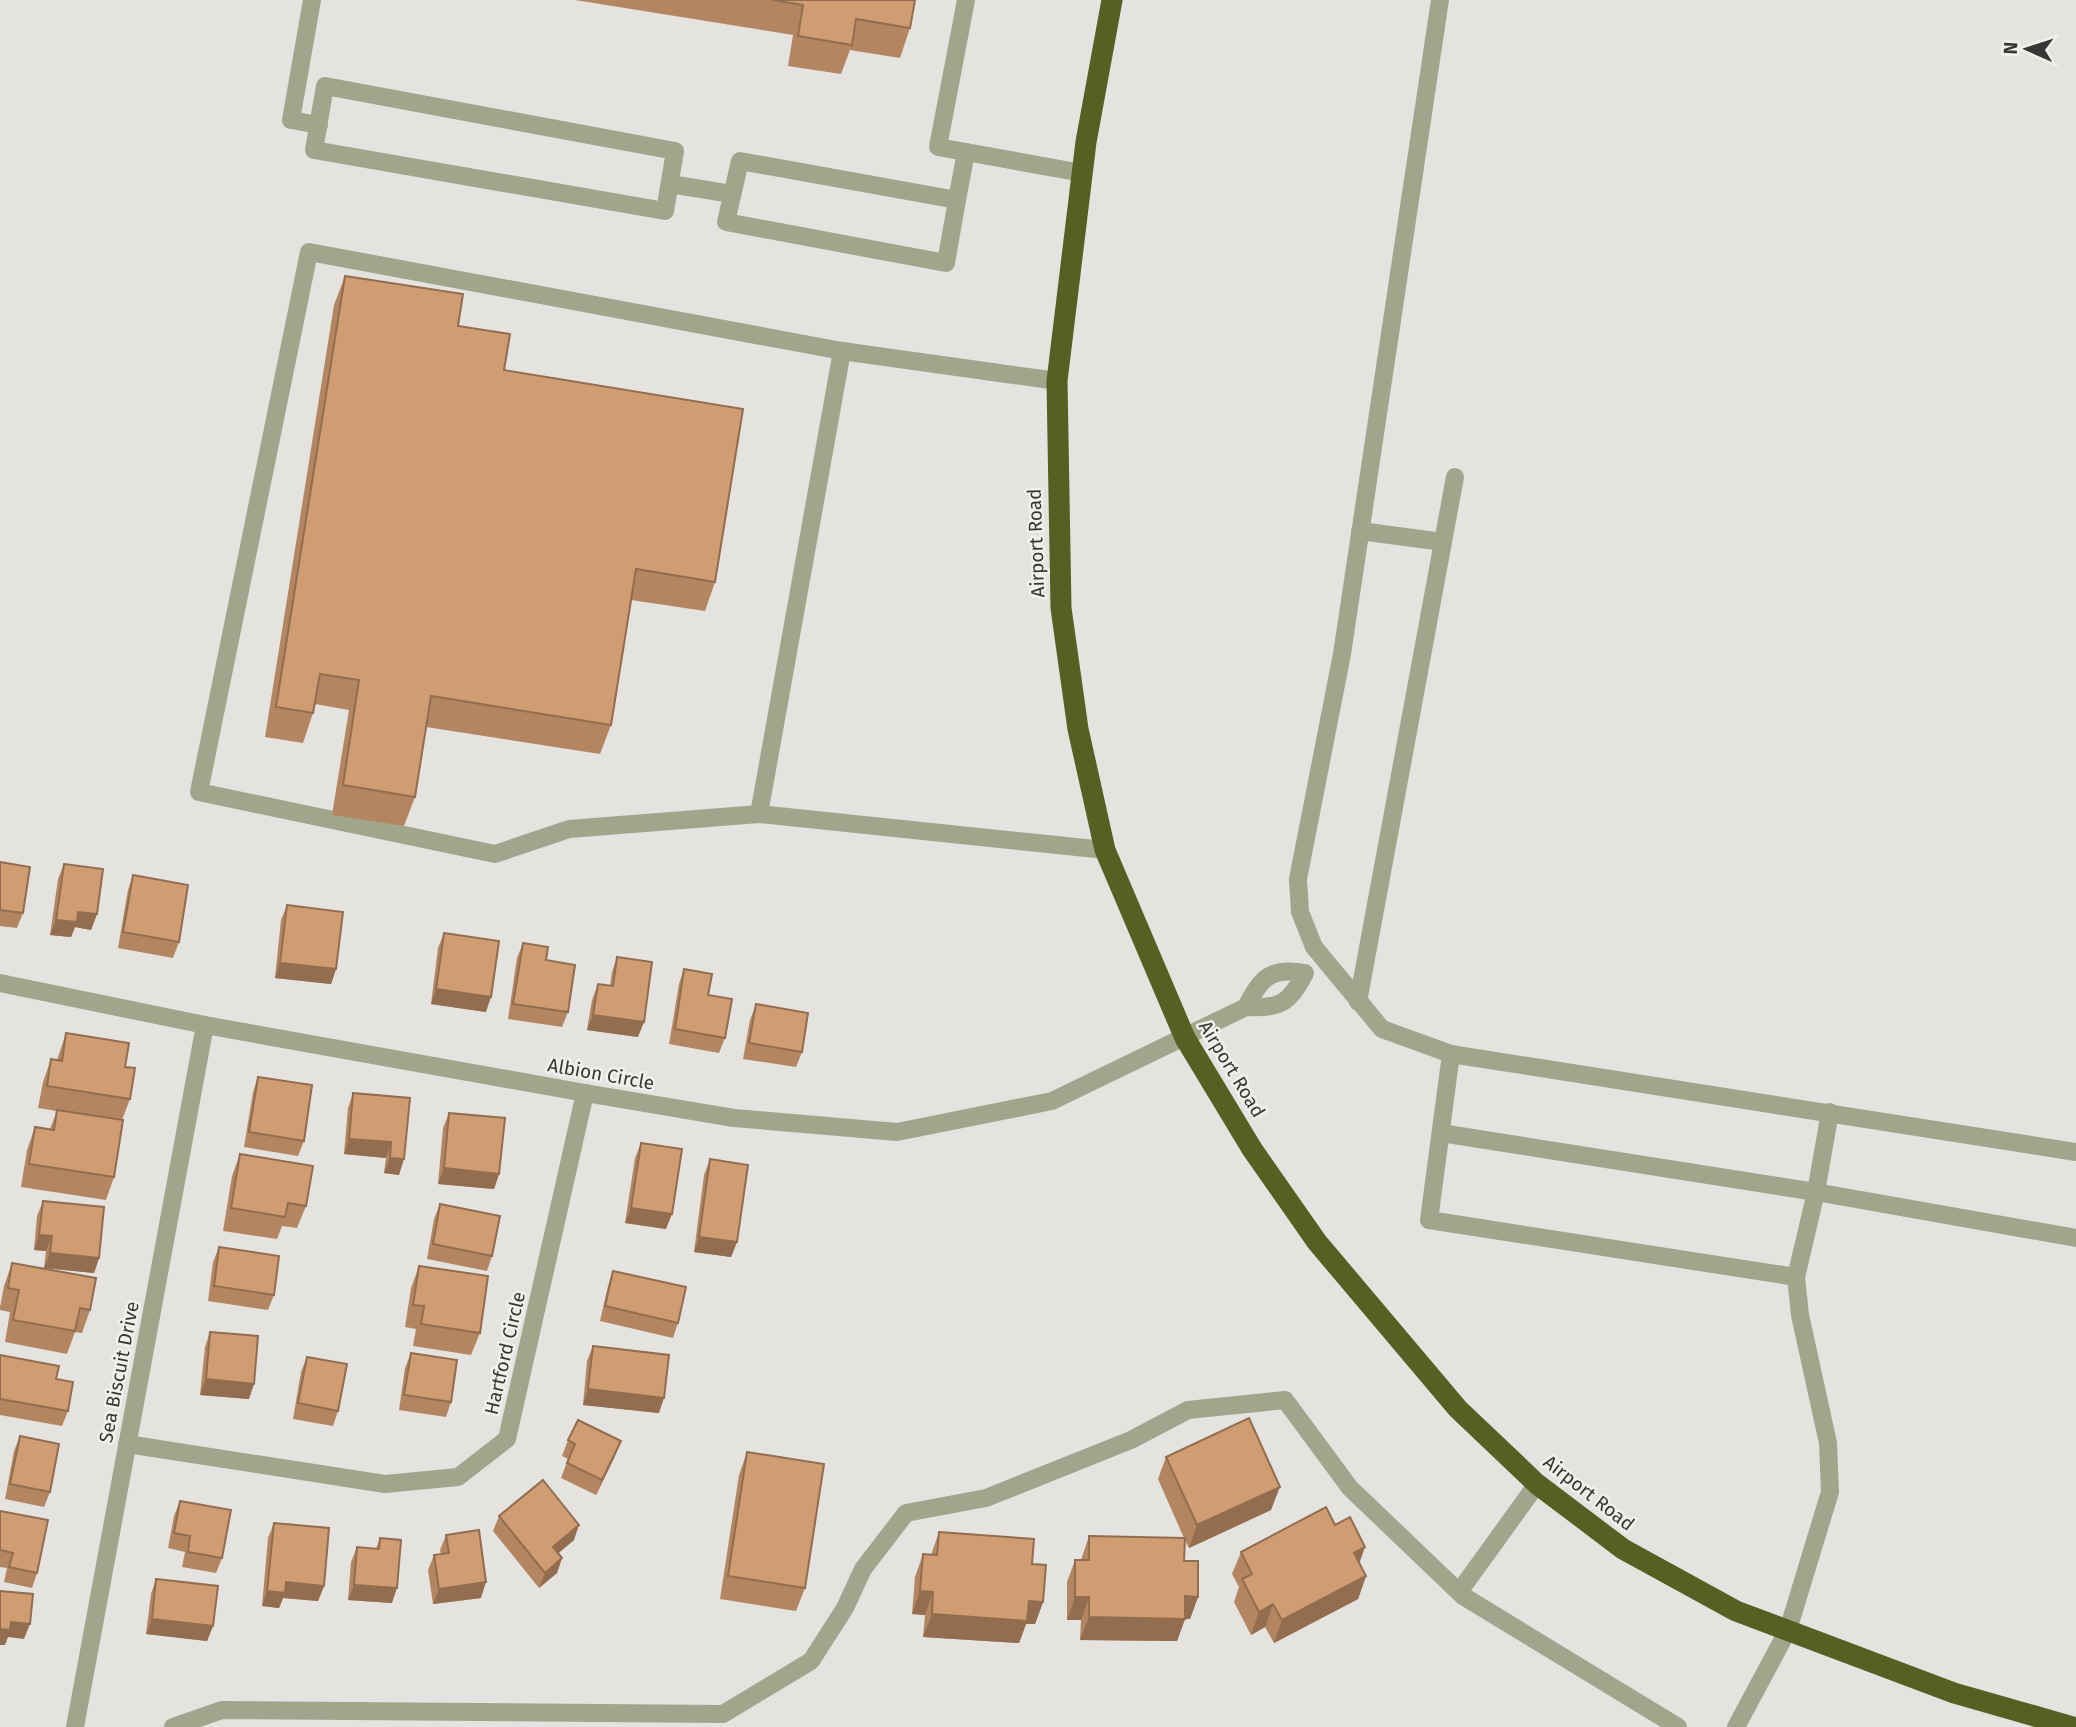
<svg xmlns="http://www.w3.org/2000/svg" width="2076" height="1727" viewBox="0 0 2076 1727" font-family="'Fira Sans',sans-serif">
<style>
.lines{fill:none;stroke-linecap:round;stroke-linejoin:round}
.minor{stroke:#a0a68c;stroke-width:18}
.highway{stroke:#566023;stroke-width:21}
.wall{fill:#b38661}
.shaded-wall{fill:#926d4f}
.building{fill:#d09c71;stroke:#926d4f;stroke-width:2}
.labels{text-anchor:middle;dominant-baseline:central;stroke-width:5;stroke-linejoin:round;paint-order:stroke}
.street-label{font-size:19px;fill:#383736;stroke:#f2f0ed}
</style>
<rect width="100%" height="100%" fill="#e4e3e0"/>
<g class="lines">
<g class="minor">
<polyline points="312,0 291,120 319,125"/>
<polyline points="966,0 938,147 1082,173"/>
<polyline points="1440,0 1342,654 1298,879 1300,912 1314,947 1382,1029 1451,1054"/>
<polygon points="325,86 675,151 665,211 314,150"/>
<polygon points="740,161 957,200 946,263 726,222"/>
<polyline points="670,184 732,194"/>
<polyline points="957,200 966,152"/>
<polyline points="1057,381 842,351 309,252 199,792 495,854 569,829 759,814 1105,850"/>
<polyline points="1360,531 1443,542"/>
<polyline points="759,814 842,351"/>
<path d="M 0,983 L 205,1025 L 585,1093 L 734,1118 L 897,1132 L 1052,1101 L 1246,1007 C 1280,1009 1290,1003 1305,973 C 1270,967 1261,978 1246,1007"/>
<polyline points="1358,1002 1455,477"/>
<polyline points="1441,1133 1816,1192 1830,1112"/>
<polyline points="1796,1277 1816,1192 2076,1238"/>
<polyline points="127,1444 385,1484 458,1477 507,1439 585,1093"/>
<polyline points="1459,1592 1537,1484"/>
<polyline points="75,1727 205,1025"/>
<polyline points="173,1727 222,1710 723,1714 811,1661 845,1608 863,1569 906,1513 986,1498 1131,1440 1188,1410 1285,1400 1350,1488 1463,1596 1678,1727"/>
<polyline points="1736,1727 1788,1630 1830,1492 1828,1443 1800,1315 1796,1277 1429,1220 1451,1054 2076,1152"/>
</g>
<polyline class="highway" points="1112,0 1086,142 1057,381 1061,608 1078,729 1105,850 1185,1038 1252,1149 1317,1242 1458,1409 1537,1484 1623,1549 1736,1611 1954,1693 2073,1727"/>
</g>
<g class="wall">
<polygon points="575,0 915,0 910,28 900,58 850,50 841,74 788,66 793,35"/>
<polygon points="345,276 458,326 504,370 715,582 705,611 631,600 611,725 600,754 426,727 415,797 404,826 332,815 349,710 315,704 313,713 303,743 265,737 334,305"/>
<polygon points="0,862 23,913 17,928 0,926"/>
<polygon points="64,864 97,914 91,930 75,927 71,937 50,935 58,879"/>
<polygon points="133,875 179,942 173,958 118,948 128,890"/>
<polygon points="287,905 336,969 331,984 275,978 281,920"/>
<polygon points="444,933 486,1012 431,1004 438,948"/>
<polygon points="523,943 546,960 568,1012 562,1027 508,1019 517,958"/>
<polygon points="617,957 638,1037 587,1030 592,1000 598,984 610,986 612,972"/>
<polygon points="684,969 708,995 725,1038 719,1053 669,1044 679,984"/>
<polygon points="756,1004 802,1052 796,1067 743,1059 750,1020"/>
<polygon points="66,1033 125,1067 130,1099 122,1120 114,1177 106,1200 21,1187 27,1150 35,1127 50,1129 57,1111 38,1108 43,1082 51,1059 57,1060"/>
<polygon points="258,1077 304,1141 298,1156 244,1147 253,1092"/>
<polygon points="353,1093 410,1098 399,1175 384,1173 386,1158 344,1154 348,1108"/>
<polygon points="449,1113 499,1174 494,1189 438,1184 443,1128"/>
<polygon points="641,1143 666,1229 625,1223 635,1158"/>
<polygon points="240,1154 306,1206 297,1228 282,1226 277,1239 223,1231 232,1176"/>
<polygon points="710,1159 737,1242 731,1257 694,1252 704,1175"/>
<polygon points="43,1201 99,1258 94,1273 44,1268 46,1251 34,1250 37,1216"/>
<polygon points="440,1204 492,1256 487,1271 427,1259 434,1219"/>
<polygon points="219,1247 274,1295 268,1310 208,1301 213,1262"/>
<polygon points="12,1263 90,1310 82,1333 75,1332 67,1354 5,1342 10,1312 0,1310 0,1307 4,1286"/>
<polygon points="419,1266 480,1333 471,1355 413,1346 416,1329 405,1327 411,1288"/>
<polygon points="613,1271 678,1323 673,1338 600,1321 608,1286"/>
<polygon points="210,1332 249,1399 200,1395 205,1347"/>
<polygon points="593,1346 659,1413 583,1405 587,1361"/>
<polygon points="411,1353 451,1402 446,1417 399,1410 405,1368"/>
<polygon points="0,1355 56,1379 68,1411 62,1426 0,1415"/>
<polygon points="307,1357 338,1411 333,1426 293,1419 301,1372"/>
<polygon points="20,1436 50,1492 44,1507 5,1499 14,1451"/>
<polygon points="568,1440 615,1456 596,1495 561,1478 568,1459 562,1456"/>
<polygon points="747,1452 805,1588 796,1611 720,1599 739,1475"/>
<polygon points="1166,1457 1271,1510 1189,1548 1185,1540 1184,1561 1198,1597 1190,1619 1185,1619 1177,1641 1080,1640 1081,1620 1067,1620 1067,1582 1075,1560 1081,1560 1089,1536 1184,1538 1158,1479"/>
<polygon points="180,1501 222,1558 216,1573 182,1567 185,1552 168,1548 174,1516"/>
<polygon points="0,1511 37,1573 32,1588 4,1582 7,1568 0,1567"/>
<polygon points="499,1516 574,1540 558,1553 562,1558 557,1573 539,1588 493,1531"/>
<polygon points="274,1523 324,1586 318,1601 283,1598 279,1608 262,1606 268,1538"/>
<polygon points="1335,1525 1360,1563 1366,1576 1358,1599 1274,1643 1265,1627 1251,1635 1234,1602 1239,1587 1232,1574 1241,1552"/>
<polygon points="939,1532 1032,1564 1043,1602 1035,1624 1026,1624 1019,1643 923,1637 925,1615 912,1614 915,1577 923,1554 931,1555"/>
<polygon points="446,1535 481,1598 433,1604 428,1570 434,1555 441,1554 440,1550"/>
<polygon points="380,1538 392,1603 348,1600 351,1562 357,1547 376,1549"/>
<polygon points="156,1579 213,1626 207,1641 146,1634 151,1594"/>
</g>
<g class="shaded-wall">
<polygon points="78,912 97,914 91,930 75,927 71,937 50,935 56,920"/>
<polygon points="280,963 336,969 331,984 275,978"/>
<polygon points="436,989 491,997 486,1012 431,1004"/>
<polygon points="593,1015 644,1022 638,1037 587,1030"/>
<polygon points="349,1139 391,1142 386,1158 344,1154"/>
<polygon points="390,1158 404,1159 399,1175 384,1173"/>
<polygon points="444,1168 499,1174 494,1189 438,1184"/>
<polygon points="631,1208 672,1214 666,1229 625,1223"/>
<polygon points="39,1235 52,1236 46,1251 34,1250"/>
<polygon points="699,1237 737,1242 731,1257 694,1252"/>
<polygon points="50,1253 99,1258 94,1273 44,1268"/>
<polygon points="206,1379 254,1384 249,1399 200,1395"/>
<polygon points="588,1389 664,1398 659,1413 583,1405"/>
<polygon points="621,1441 615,1456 596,1495 602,1480"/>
<polygon points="1280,1487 1271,1510 1189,1548 1197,1525"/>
<polygon points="579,1525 574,1540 548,1562 553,1547"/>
<polygon points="1365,1547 1357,1570 1354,1553"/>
<polygon points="562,1558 557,1573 539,1588 545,1573"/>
<polygon points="1366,1576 1358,1599 1274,1643 1282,1620"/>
<polygon points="286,1582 324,1586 318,1601 283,1598 279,1608 262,1606 267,1591"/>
<polygon points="486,1582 481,1598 433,1604 439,1589"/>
<polygon points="354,1585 397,1588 392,1603 348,1600"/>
<polygon points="920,1591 933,1592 925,1615 912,1614"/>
<polygon points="1185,1596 1198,1597 1190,1619 1185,1619 1177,1641 1080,1640 1089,1617"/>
<polygon points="1075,1597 1089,1597 1081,1620 1067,1620"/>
<polygon points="1029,1601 1043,1602 1035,1624 1026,1624 1019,1643 923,1637 932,1614"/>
<polygon points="1273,1604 1265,1627 1251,1635 1259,1612"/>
<polygon points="152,1619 213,1626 207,1641 146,1634"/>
<polygon points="11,1622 30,1624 24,1639 8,1637 5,1645 0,1645 0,1629"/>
</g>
<g class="building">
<polygon points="773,0 915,0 910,28 856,19 852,45 798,36 803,5"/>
<polygon points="345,276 463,294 458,326 510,334 504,370 743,409 715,582 636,569 611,725 431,696 415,797 343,785 359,680 320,674 313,713 276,707"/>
<polygon points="0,862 30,867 23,913 0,910"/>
<polygon points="64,864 103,869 97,914 78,912 77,922 56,920"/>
<polygon points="133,875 188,885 179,942 123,932"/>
<polygon points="287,905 343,912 336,969 280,963"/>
<polygon points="444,933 499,941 491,997 436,989"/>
<polygon points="523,943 548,947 546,960 575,965 568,1012 513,1004"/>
<polygon points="617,957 652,962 644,1022 593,1015 598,984 613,986"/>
<polygon points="684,969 712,974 708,995 732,999 725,1038 675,1029"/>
<polygon points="756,1004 808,1013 802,1052 749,1043"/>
<polygon points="66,1033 129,1043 125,1067 135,1068 130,1099 47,1086 51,1059 62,1061"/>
<polygon points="258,1077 312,1085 304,1141 249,1132"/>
<polygon points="353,1093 410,1098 404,1159 390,1158 391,1142 349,1139"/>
<polygon points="57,1110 123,1120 114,1177 29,1164 35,1127 54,1130"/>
<polygon points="449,1113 505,1118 499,1174 444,1168"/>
<polygon points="641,1143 682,1149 672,1214 631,1208"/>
<polygon points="240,1154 313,1166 306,1206 288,1203 285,1217 231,1208"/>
<polygon points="710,1159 748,1165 737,1242 699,1237"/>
<polygon points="43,1201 104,1207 99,1258 50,1253 52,1236 39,1235"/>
<polygon points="440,1204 500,1216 492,1256 433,1244"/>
<polygon points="219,1247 279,1256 274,1295 214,1286"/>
<polygon points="12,1263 96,1278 90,1310 80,1308 75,1331 13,1320 19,1290 8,1288"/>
<polygon points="419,1266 488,1276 480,1333 421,1324 424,1306 413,1305"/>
<polygon points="613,1271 686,1287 678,1323 605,1306"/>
<polygon points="210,1332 258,1336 254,1384 206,1379"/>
<polygon points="593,1346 669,1355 664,1398 588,1389"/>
<polygon points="411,1353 457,1360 451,1402 404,1395"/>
<polygon points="0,1355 59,1366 56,1379 73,1382 68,1411 0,1399"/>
<polygon points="307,1357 347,1364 338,1411 298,1403"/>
<polygon points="1249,1418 1280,1487 1197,1525 1166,1457"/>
<polygon points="578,1420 621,1441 602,1480 567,1463 575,1444 568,1440"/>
<polygon points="20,1436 59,1444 50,1492 10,1484"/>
<polygon points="747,1452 824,1464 805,1588 728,1576"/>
<polygon points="543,1480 579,1525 553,1547 562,1558 545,1573 499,1516"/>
<polygon points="180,1501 231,1510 222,1558 188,1552 190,1536 174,1533"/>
<polygon points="1326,1507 1335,1525 1350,1517 1365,1547 1354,1553 1366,1576 1282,1620 1273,1604 1259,1612 1242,1579 1252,1574 1241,1552"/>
<polygon points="0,1511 48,1520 37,1573 9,1567 13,1553 0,1550"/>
<polygon points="274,1523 329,1528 324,1586 286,1582 285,1593 267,1591"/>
<polygon points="479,1530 486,1582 439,1589 434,1555 449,1553 446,1535"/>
<polygon points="939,1532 1034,1539 1032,1564 1046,1565 1043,1602 1029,1601 1027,1621 932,1614 933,1592 920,1591 923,1554 937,1555"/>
<polygon points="1089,1536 1185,1538 1184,1561 1198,1561 1198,1597 1185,1596 1185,1619 1089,1617 1089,1597 1075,1597 1075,1560 1089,1560"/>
<polygon points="380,1538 401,1540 397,1588 354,1585 357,1547 379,1549"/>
<polygon points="156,1579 218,1586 213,1626 152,1619"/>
<polygon points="0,1591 33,1594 30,1624 11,1622 10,1630 0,1629"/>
</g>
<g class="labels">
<g class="street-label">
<text transform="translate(1036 543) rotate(-92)">Airport Road</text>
<text transform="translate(1232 1069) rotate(59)">Airport Road</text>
<text transform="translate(601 1074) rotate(10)">Albion Circle</text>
<text transform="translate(505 1353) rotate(-77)">Hartford Circle</text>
<text transform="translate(119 1372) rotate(-79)">Sea Biscuit Drive</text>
<text transform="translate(1589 1493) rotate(38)">Airport Road</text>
</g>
</g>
<g transform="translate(2027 49) rotate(273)" stroke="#f2f0ed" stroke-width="5" paint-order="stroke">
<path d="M0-5L12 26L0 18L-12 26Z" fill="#383736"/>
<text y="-10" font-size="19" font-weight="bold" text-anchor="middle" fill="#383736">N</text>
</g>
</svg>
